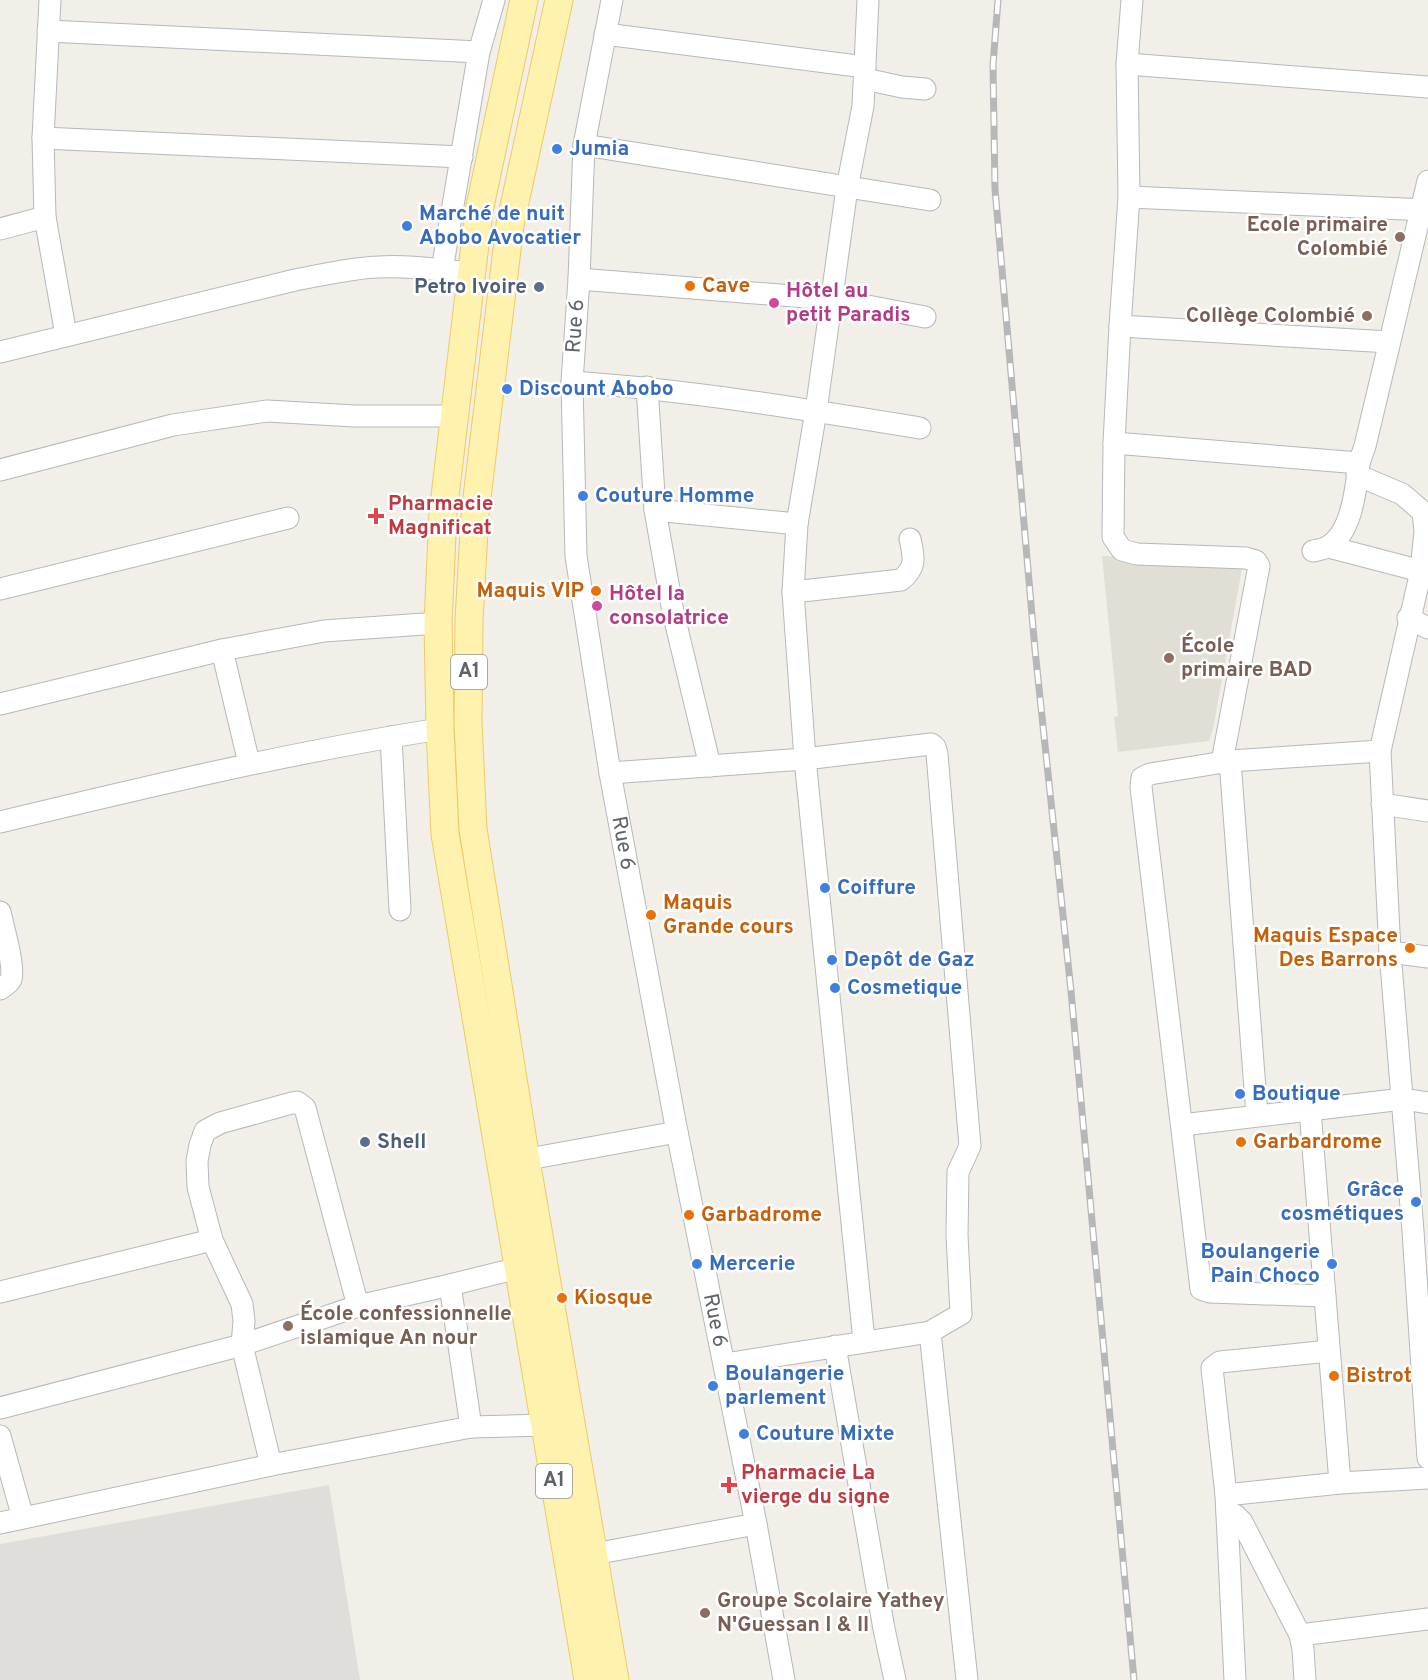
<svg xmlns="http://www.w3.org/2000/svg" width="1428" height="1680" viewBox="0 0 1428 1680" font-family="Overpass,sans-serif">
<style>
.industrial{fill:#e0deda}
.education{fill:#e1ded6}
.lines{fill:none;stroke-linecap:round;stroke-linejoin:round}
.minor-casing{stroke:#b5b8bc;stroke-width:23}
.major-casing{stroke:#f2c960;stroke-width:29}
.minor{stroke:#fff;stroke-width:21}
.major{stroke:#fff2af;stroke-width:27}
.rail-casing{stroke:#b6b7b8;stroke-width:7}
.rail{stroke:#fff;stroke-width:4.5;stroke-dasharray:14;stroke-linecap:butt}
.shop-dot{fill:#3f7fe0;stroke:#fff;stroke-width:2}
.education-dot{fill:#8d6e63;stroke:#fff;stroke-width:2}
.food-dot{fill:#e8710a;stroke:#fff;stroke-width:2}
.service-dot{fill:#5c6f8a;stroke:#fff;stroke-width:2}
.hotel-dot{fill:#d1479c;stroke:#fff;stroke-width:2}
.health-dot{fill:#e0444e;stroke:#fff;stroke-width:2}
.labels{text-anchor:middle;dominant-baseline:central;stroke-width:5;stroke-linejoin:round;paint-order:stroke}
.shield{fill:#fff;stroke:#8f9295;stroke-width:1.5}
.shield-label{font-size:20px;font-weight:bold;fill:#5f6368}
.shop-label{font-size:21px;font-weight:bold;fill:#366cbe;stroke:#fff;text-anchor:start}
.education-label{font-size:21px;font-weight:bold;fill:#785e54;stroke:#fff;text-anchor:start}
.food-label{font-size:21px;font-weight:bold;fill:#c56008;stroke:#fff;text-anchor:start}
.service-label{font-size:21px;font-weight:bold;fill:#4e5e75;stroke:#fff;text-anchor:end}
.hotel-label{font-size:21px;font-weight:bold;fill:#b23c85;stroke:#fff;text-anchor:start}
.street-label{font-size:21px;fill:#5f6368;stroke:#fff}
.health-label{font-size:21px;font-weight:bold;fill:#be3a42;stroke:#fff;text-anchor:start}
</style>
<rect width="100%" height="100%" fill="#f1efe8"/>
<polygon class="industrial" points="329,1485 360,1680 0,1680 0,1544"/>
<polygon class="education" points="1102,556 1243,563 1213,729 1209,741 1118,752 1114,717 1118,716"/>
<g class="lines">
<defs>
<g id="minor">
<polyline points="50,0 43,138 45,217 66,335"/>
<path id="s1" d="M 612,0 L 584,145 L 579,279 L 572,382 L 576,556 L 610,773 L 677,1132 L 756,1524 L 784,1680"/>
<polyline points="1132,0 1127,64 1129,197 1120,326 1114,443 1113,537 1122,550 1137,554 1246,558 1256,561 1259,566 1222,762"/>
<polyline points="48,31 479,52"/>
<polyline points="605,34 865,67"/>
<polyline points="1127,64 1428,87"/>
<polyline points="865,79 902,87 925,89"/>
<polyline points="43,138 462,157"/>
<polyline points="584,145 930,200"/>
<polyline points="1129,197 1428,210"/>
<polyline points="0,229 45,217"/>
<polyline points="442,270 479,52 494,0"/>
<polyline points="579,279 831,299 925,317"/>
<polyline points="1120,326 1389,342"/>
<path d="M 0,352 L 295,280 C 322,275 350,268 378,267 C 409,265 439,270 470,273"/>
<path d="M 572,382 C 689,390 804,409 920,428"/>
<polyline points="647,387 655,510 797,524"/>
<polyline points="1114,443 1359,463 1365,446 1428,181"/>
<polyline points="0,470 173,425 267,411 355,416 454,416"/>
<polyline points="1357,475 1402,494 1423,512 1425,531 1421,571 1380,751 1390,952 1413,1231 1428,1458"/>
<polyline points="655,510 673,612 710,766"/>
<polyline points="1329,547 1421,571"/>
<path d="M 1313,551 C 1318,550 1324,549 1327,547 C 1352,534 1356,488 1359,464"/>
<polyline points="0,589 288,518"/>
<path d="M 793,592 L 901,580 C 917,567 914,557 910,539"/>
<polyline points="1408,618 1428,628"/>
<polyline points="222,650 249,763"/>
<polyline points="0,704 222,650 324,631 438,623"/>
<polyline points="391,737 400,910"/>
<polyline points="1230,761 1380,751"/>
<polyline points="610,773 805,759 931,744 935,747 937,754 970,1146 958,1172 957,1235 961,1314 930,1332 725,1364"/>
<polyline points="1382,804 1428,811"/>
<path d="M 0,822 C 146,787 292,752 440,729"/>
<path d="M 0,912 C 3,926 15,967 11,979 C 9,984 4,986 0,989"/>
<polyline points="1390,952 1428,957"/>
<polyline points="1310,1110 1340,1483"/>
<polyline points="1257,1115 1230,761 1150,774 1142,778 1141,787 1201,1289 1210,1292 1325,1296"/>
<polyline points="1182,1125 1403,1099 1428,1103"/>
<polyline points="512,1162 677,1132"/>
<polyline points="0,1292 212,1240"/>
<polyline points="930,1332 967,1680"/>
<polyline points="864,1341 805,759 793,592 797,524 816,411 847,188 863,106 868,0"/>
<polyline points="835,1346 884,1629 895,1680"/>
<polyline points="0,1408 242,1345 358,1306 450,1285"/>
<polyline points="471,1427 450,1285 518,1268"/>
<polyline points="0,1436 23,1518"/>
<polyline points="271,1465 242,1345 244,1321 242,1304 212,1240 198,1187 197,1161 200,1145 205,1131 220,1123 288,1104 297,1102 305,1108 358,1306"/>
<polyline points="1226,1495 1212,1368 1220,1362 1329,1351"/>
<polyline points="1227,1512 1235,1515 1242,1522 1300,1635 1303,1649 1305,1680"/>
<polyline points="0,1523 271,1465 471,1427 545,1425"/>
<polyline points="594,1554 756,1524"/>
<polyline points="1300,1635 1428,1619"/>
<polyline points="1235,1680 1226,1495 1340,1483 1428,1478"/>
</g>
<g id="major">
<polyline points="524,0 479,211 443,513 438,623 440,729 445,834 588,1680"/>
<polyline points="559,0 510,225 475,514 469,620 468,722 473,829 526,1160 615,1680"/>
</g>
</defs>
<use href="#minor" class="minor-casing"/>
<use href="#major" class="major-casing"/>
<use href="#minor" class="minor"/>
<use href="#major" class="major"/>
<defs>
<polyline id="rail" points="998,0 993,65 995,189 1035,650 1071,991 1134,1680"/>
</defs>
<use href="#rail" class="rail-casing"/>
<use href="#rail" class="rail"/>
</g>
<g class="shop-dot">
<circle cx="557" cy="149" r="6"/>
<circle cx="407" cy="226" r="6"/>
<circle cx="507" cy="389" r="6"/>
<circle cx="583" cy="496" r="6"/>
<circle cx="825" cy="888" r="6"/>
<circle cx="832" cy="960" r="6"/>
<circle cx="835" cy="988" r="6"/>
<circle cx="1240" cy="1094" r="6"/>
<circle cx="1416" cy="1202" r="6"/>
<circle cx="697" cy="1264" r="6"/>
<circle cx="1332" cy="1264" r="6"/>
<circle cx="713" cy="1386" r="6"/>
<circle cx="744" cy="1434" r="6"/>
</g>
<g class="education-dot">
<circle cx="1400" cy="237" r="6"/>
<circle cx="1367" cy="316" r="6"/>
<circle cx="1169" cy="658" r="6"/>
<circle cx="288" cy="1326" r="6"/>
<circle cx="705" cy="1613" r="6"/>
</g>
<g class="food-dot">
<circle cx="690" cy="286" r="6"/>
<circle cx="596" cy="591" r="6"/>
<circle cx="651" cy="915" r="6"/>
<circle cx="1410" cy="948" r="6"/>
<circle cx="1241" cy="1142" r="6"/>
<circle cx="689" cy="1215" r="6"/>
<circle cx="562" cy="1298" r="6"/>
<circle cx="1334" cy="1376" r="6"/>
</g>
<g class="service-dot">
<circle cx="539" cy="287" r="6"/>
<circle cx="365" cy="1142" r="6"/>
</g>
<g class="hotel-dot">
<circle cx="774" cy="303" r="6"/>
<circle cx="597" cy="606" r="6"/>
</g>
<g class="health-dot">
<path d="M373 507h6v6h6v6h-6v6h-6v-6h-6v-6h6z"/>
<path d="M726 1476h6v6h6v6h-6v6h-6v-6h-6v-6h6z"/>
</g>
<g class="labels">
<g class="shield">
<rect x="451" y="655" width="36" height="34" rx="4.5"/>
<rect x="536" y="1464" width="36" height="34" rx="4.5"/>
</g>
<g class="shield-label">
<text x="469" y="672">A1</text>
<text x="554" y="1481">A1</text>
</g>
<g class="shop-label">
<text x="569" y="149">Jumia</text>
<text x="419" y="214">Marché de nuit<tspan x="419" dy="24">Abobo Avocatier</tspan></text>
<text x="519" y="389">Discount Abobo</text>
<text x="595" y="496">Couture Homme</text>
<text x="837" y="888">Coiffure</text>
<text x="844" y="960">Depôt de Gaz</text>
<text x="847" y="988">Cosmetique</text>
<text x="1252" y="1094">Boutique</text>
<text x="1404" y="1190" text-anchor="end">Grâce<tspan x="1404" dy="24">cosmétiques</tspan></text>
<text x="1320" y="1252" text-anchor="end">Boulangerie<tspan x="1320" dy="24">Pain Choco</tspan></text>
<text x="709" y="1264">Mercerie</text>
<text x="725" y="1374">Boulangerie<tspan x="725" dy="24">parlement</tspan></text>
<text x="756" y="1434">Couture Mixte</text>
</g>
<g class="education-label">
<text x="1388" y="225" text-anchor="end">Ecole primaire<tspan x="1388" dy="24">Colombié</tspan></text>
<text x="1355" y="316" text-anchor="end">Collège Colombié</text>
<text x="1181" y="646">École<tspan x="1181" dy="24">primaire BAD</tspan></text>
<text x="300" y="1314">École confessionnelle<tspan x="300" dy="24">islamique An nour</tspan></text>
<text x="717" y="1601">Groupe Scolaire Yathey<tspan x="717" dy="24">N'Guessan I &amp; II</tspan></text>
</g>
<g class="food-label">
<text x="702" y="286">Cave</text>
<text x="584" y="591" text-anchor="end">Maquis VIP</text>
<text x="663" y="903">Maquis<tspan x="663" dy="24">Grande cours</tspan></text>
<text x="1398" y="936" text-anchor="end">Maquis Espace<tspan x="1398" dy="24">Des Barrons</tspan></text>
<text x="1253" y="1142">Garbardrome</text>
<text x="701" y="1215">Garbadrome</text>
<text x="574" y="1298">Kiosque</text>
<text x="1346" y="1376">Bistrot</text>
</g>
<g class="service-label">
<text x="527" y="287">Petro Ivoire</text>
<text x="377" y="1142" text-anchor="start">Shell</text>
</g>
<g class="hotel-label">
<text x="786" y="291">Hôtel au<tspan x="786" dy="24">petit Paradis</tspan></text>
<text x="609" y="594">Hôtel la<tspan x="609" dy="24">consolatrice</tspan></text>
</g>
<g class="street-label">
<text transform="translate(576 326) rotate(-86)">Rue 6</text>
<text stroke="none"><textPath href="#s1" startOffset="850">Rue 6</textPath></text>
<text stroke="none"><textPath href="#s1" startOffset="1336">Rue 6</textPath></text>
</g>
<g class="health-label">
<text x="388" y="504">Pharmacie<tspan x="388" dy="24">Magnificat</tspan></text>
<text x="741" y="1473">Pharmacie La<tspan x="741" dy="24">vierge du signe</tspan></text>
</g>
</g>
</svg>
